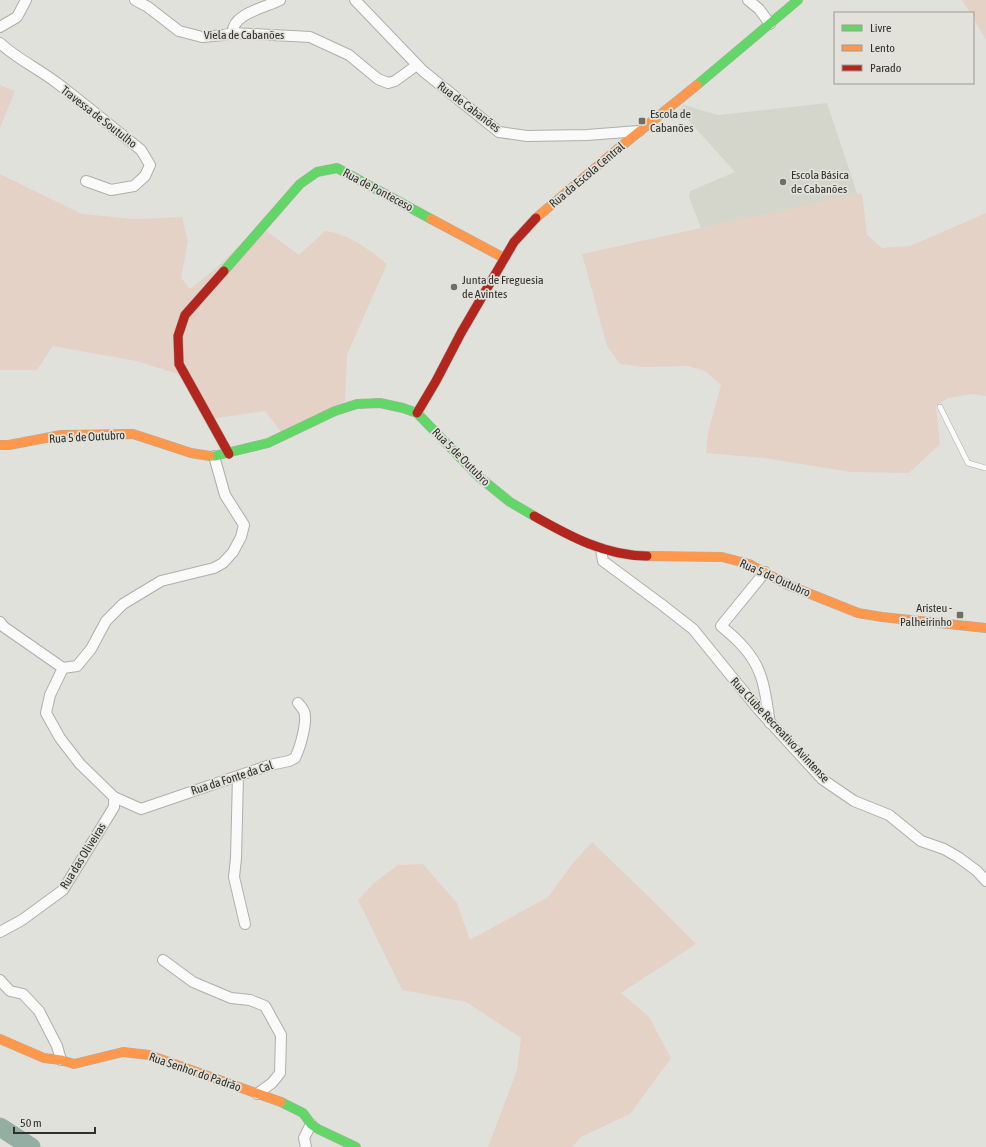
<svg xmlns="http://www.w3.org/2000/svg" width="986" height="1147" viewBox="0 0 986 1147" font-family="'Asap Condensed',sans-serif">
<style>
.built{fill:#d5d6cb}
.green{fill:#e4d2c7}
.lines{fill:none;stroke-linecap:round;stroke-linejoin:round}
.river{stroke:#94aea3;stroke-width:19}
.lane-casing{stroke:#aeaeaa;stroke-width:6}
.street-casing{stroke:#aeaeaa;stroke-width:12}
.fast-casing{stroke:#aeaeaa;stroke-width:10}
.slow-casing{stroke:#aeaeaa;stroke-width:10}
.jam-casing{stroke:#aeaeaa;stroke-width:10}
.lane{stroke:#fafafa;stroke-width:5}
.street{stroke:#fafafa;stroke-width:10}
.fast{stroke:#63d668;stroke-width:9}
.slow{stroke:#ff974d;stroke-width:9}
.jam{stroke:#b3261e;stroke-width:9}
.poi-dot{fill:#6e6e6a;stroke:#e2e2db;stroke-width:1.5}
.labels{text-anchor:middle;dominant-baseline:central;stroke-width:3.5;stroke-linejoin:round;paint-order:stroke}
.street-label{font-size:12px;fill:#30302d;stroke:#e2e2db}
.poi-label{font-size:12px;fill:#30302d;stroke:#e2e2db;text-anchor:start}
</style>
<rect width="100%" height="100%" fill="#e1e1dc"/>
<polygon class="built" points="827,103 858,196 708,247 689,197 690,191 735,172 679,110 684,105 718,115"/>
<g class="green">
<polygon points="962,0 986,0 986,40 973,18 973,13 970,13"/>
<polygon points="0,85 15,91 0,128"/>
<path d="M 0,174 L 82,214 L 134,219 L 182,217 L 188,242 L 181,278 L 190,289 L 215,269 L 260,226 L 299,255 L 325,231 C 350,234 368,249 387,264 L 347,355 L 345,401 L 281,432 L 265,411 L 211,419 L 178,374 L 136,361 L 53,346 L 37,370 L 0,370 Z"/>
<polygon points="862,193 867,235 882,248 910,246 986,213 986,396 973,394 948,398 936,406 940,444 909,473 851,472 764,458 706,453 708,432 721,385 705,371 688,366 644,367 620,364 607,346 582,254"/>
<polygon points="592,842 646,894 696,944 621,993 649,1017 671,1058 630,1114 581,1137 572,1147 488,1147 517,1070 521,1038 466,1002 402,990 358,900 374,883 398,865 423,864 457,903 470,940 548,897 573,863"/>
</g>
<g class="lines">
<polyline class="river" points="0,1127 31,1147"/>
<defs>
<polyline id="lane" points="940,407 968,463 986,468"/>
<g id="street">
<polyline points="135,0 148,7 179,31 202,37 224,35 233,33 310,37 349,55 378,79 388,83 395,81 417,65"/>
<polyline points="355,0 423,71 499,132 527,136 587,135 639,131"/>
<polyline points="748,0 759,9 770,24"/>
<polyline points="0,27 17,17 26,0"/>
<path d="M 233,33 C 231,14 267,7 280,0"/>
<path d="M 0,43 C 17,59 39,69 57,83 C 86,105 113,128 141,150 L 150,165 L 145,176 L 134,186 L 111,190 L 86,181"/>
<polyline points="601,549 603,561 661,604 693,629 758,709 822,779 854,801 889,815 921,841 944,849 958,857 977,871 986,881"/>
<path d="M 765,572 L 721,626 C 737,639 753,654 760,674 C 766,689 767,707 770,723"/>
<polyline points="0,622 4,627 63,668"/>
<path d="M 63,668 L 50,695 L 46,713 L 60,738 L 80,764 L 114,797 L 141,809 L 270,765 L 289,761 L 295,758 C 300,748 308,721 304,711 C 302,708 300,705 298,703"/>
<polyline points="63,668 77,666 91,649 106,621 123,604 161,581 214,568 223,563 233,552 241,537 244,525 225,495 214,456"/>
<polyline points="238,776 236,858 234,877 245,924"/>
<polyline points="0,932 22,920 63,890 114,807 114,797"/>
<polyline points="163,960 193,982 231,998 250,1000 265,1006 281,1035 280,1073 272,1083 257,1094"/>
<polyline points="0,980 10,991 23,994 39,1011 57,1046 61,1060"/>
<polyline points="306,1147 304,1138 311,1124"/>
</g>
<g id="fast">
<polyline points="697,85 798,0"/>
<polyline points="224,271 300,184 317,172 337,168 431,219"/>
<polyline points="210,456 214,456 268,443 335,411 357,404 380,403 403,408 417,413 479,477 510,502 534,516"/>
<polyline points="281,1102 303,1113 311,1124 318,1129 356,1147"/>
</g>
<g id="slow">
<polyline points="536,218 614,152 697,85"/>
<polyline points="431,219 504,258"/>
<polyline points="0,445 9,445 61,435 133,434 191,453 210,456"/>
<polyline points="647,556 722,557 749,564 788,585 858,613 882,617 986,628"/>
<polyline points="0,1039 44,1058 61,1060 74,1064 123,1052 149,1055 281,1102"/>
</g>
<g id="jam">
<polyline points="224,271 185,315 178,336 179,364 229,454"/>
<polyline points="417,413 436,381 461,333 514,242 536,218"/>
<path d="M 534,516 C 569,536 606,556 647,556"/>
</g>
</defs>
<use href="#lane" class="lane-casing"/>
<use href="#street" class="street-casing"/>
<use href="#fast" class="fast-casing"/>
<use href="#slow" class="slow-casing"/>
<use href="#jam" class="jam-casing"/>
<use href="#lane" class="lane"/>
<use href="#street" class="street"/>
<use href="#fast" class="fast"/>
<use href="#slow" class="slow"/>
<use href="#jam" class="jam"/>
</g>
<g class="poi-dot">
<rect x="638" y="117" width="8" height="8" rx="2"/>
<circle cx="783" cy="182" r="4"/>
<circle cx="454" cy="287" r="4"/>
<rect x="956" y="611" width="8" height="8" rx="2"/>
</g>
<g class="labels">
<g class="street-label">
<text x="244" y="35">Viela de Cabanões</text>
<text transform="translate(469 107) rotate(37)">Rua de Cabanões</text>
<text transform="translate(99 117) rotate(38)">Travessa de Soutulho</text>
<text transform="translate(587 175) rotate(-40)">Rua da Escola Central</text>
<text transform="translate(378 190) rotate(28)">Rua de Ponteceso</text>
<text transform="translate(87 437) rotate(-3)">Rua 5 de Outubro</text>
<text transform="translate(461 457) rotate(45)">Rua 5 de Outubro</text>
<text transform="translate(775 578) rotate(24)">Rua 5 de Outubro</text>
<text transform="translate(780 730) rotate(47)">Rua Clube Recreativo Avintense</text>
<text transform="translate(232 778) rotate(-18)">Rua da Fonte da Cal</text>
<text transform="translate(83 856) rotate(-58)">Rua das Oliveiras</text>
<text transform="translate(195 1072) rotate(19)">Rua Senhor do Padrão</text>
</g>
<g class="poi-label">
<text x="650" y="114">Escola de<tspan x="650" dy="14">Cabanões</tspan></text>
<text x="791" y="175">Escola Básica<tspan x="791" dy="14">de Cabanões</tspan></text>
<text x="462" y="280">Junta de Freguesia<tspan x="462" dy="14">de Avintes</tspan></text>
<text x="952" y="608" text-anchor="end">Aristeu -<tspan x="952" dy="14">Palheirinho</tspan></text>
</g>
</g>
<rect x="834" y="12" width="140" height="72" fill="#e2e2db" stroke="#9b9b95"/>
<rect x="842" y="25" width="20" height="6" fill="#63d668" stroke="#9b9b95"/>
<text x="870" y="32" font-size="12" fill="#30302d">Livre</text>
<rect x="842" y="45" width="20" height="6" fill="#ff974d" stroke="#9b9b95"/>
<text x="870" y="52" font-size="12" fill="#30302d">Lento</text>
<rect x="842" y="65" width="20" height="6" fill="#b3261e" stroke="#9b9b95"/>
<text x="870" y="72" font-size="12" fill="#30302d">Parado</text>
<path d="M14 1127v6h81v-6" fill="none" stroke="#30302d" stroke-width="2"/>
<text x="20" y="1127" font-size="12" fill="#30302d" stroke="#e2e2db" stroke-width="3" paint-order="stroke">50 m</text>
</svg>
